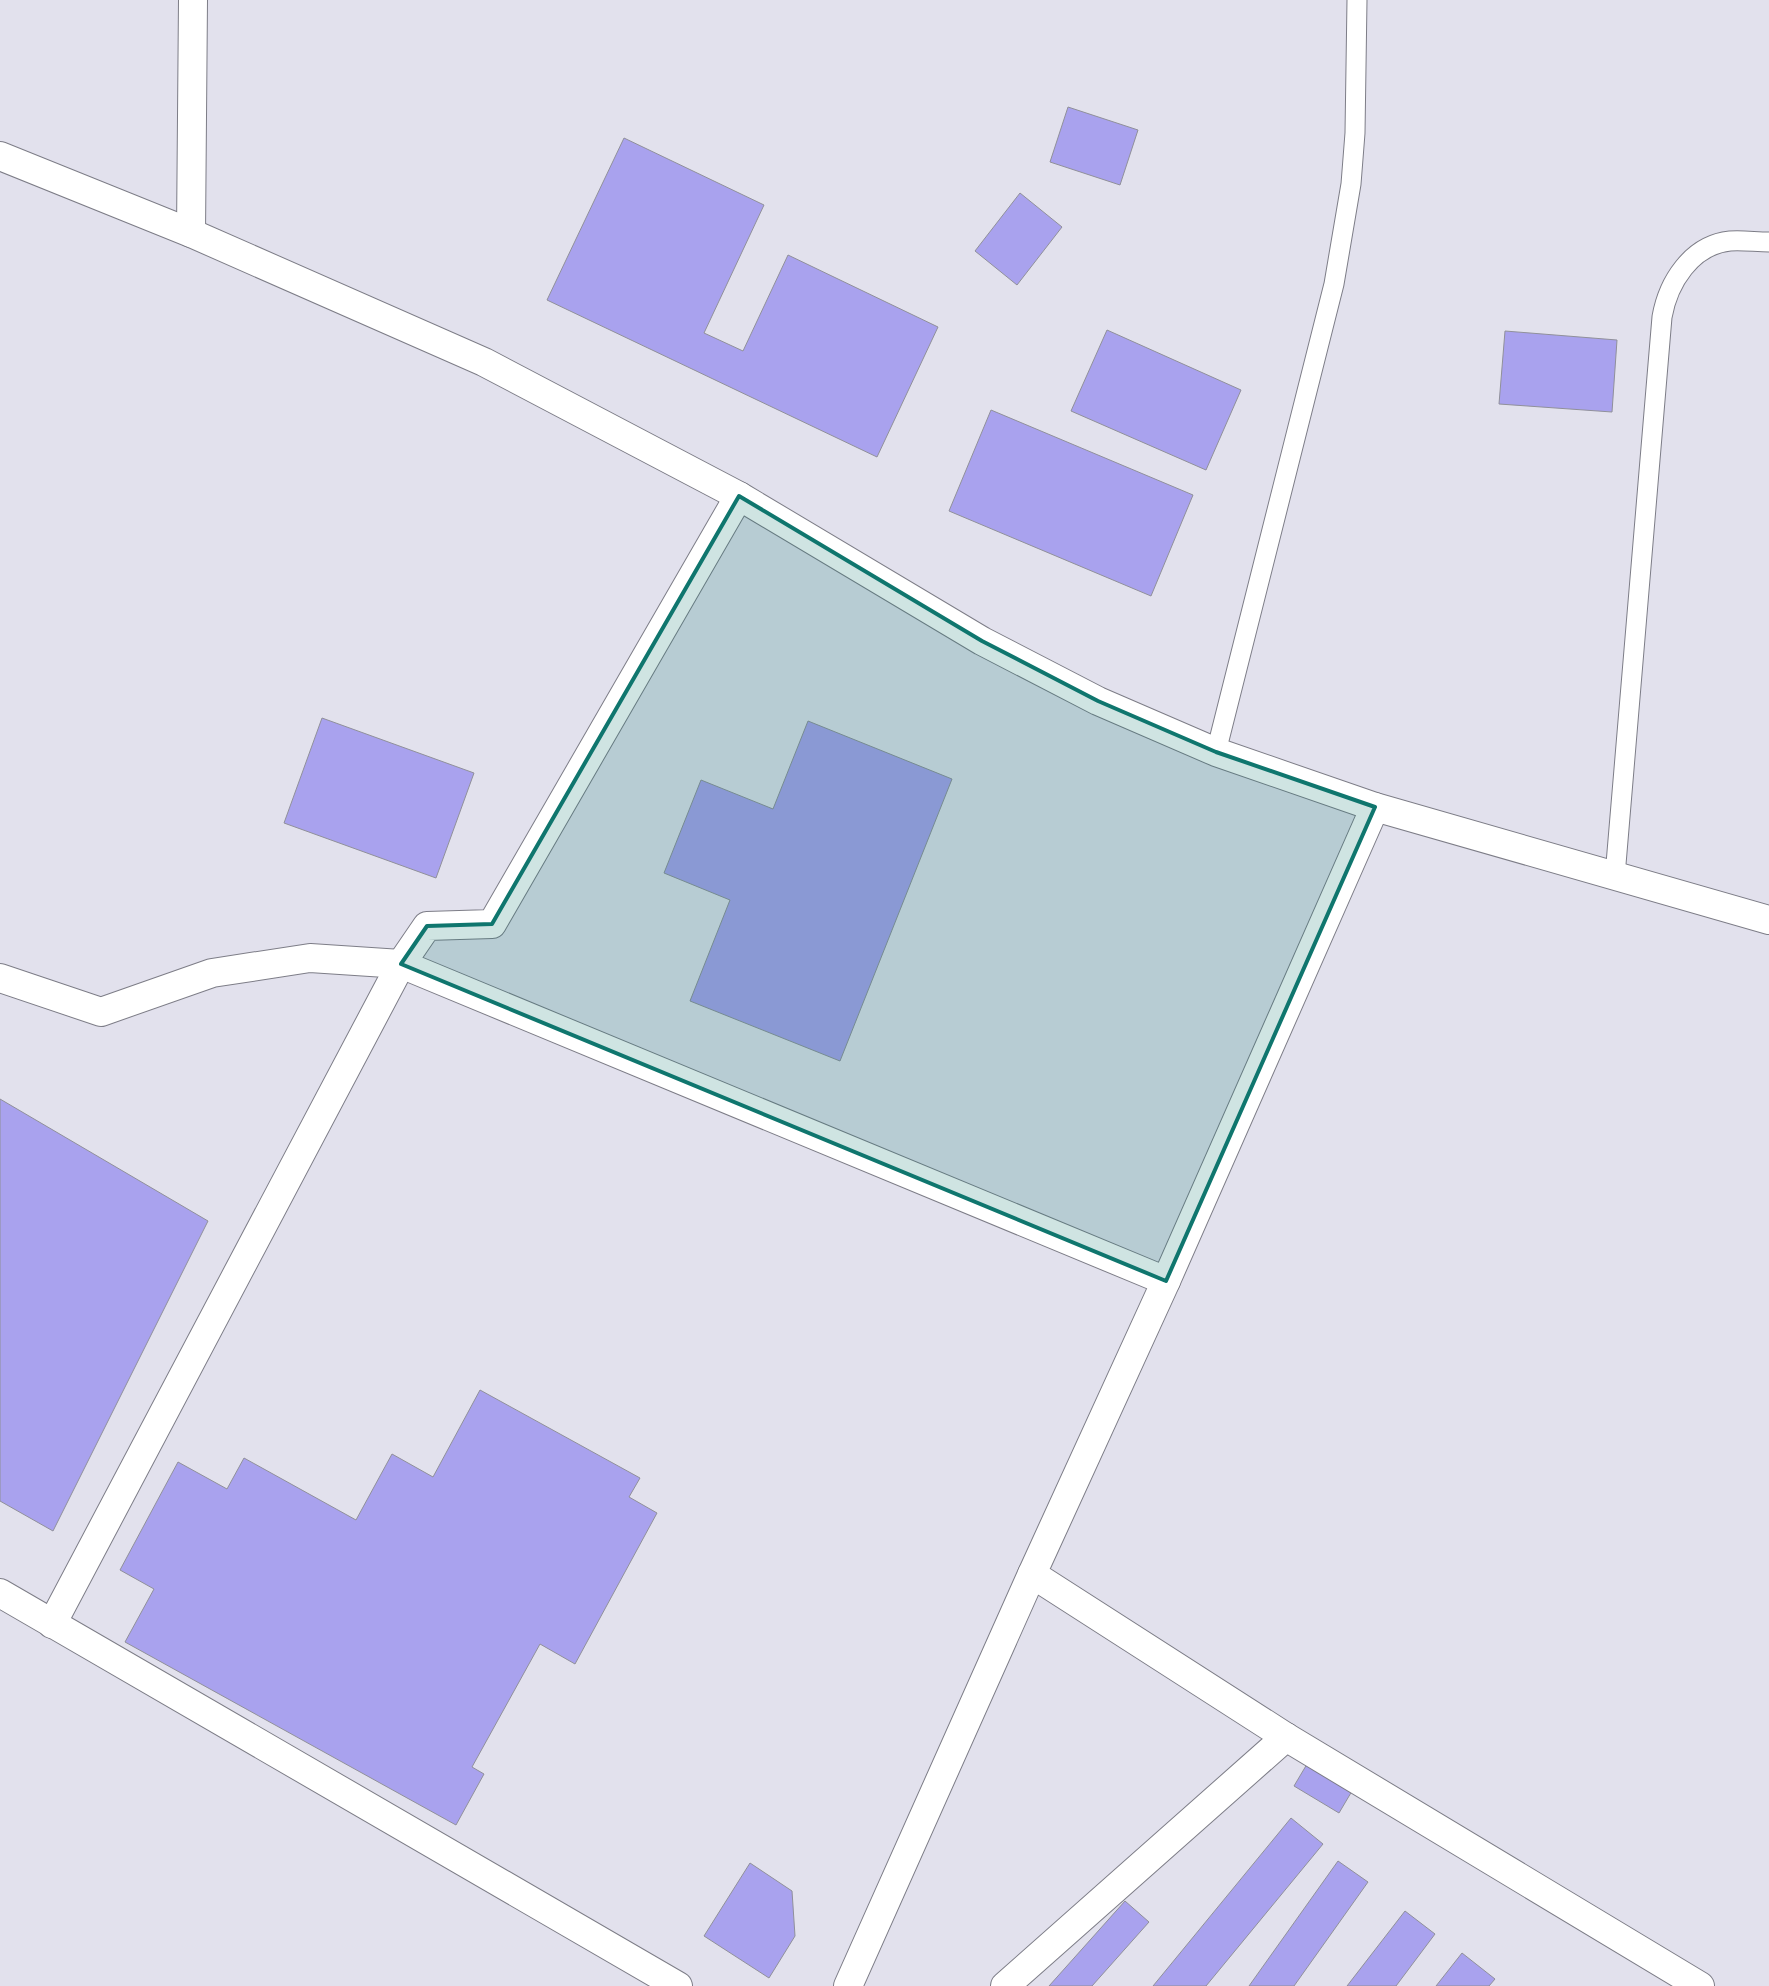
<svg xmlns="http://www.w3.org/2000/svg" width="1769" height="1986" viewBox="0 0 1769 1986" font-family="Quicksand,sans-serif">
<style>
.building{fill:#a9a2ee;stroke:#90909a}
.lines{fill:none;stroke-linecap:round;stroke-linejoin:round}
.lane-casing{stroke:#7d7d87;stroke-width:21}
.street-casing{stroke:#7d7d87;stroke-width:30}
.lane{stroke:#fff;stroke-width:19}
.street{stroke:#fff;stroke-width:28}
.marked{fill:#0f766e;fill-opacity:0.2;stroke:#0f766e;stroke-width:4;stroke-linejoin:round}
</style>
<rect width="100%" height="100%" fill="#e2e1ed"/>
<g class="building">
<polygon points="1068,107 1138,130 1120,185 1050,162"/>
<polygon points="624,138 764,205 704,333 743,351 788,255 938,327 877,457 547,300"/>
<polygon points="1020,193 1062,227 1017,285 975,251"/>
<polygon points="1107,330 1241,390 1206,470 1071,411"/>
<polygon points="1505,331 1617,340 1612,412 1499,404"/>
<polygon points="991,410 1193,495 1151,596 949,511"/>
<polygon points="322,718 474,773 436,878 284,823"/>
<polygon points="808,721 952,779 840,1061 690,1001 730,900 664,873 701,780 773,809"/>
<polygon points="0,1099 208,1221 53,1531 0,1501"/>
<polygon points="480,1390 640,1478 629,1497 657,1513 575,1664 540,1644 472,1767 484,1774 456,1825 125,1642 154,1589 120,1570 178,1462 227,1489 244,1458 356,1520 392,1454 433,1477"/>
<polygon points="1310,1759 1355,1786 1339,1813 1294,1786"/>
<polygon points="1291,1818 1323,1844 1206,1986 1153,1986"/>
<polygon points="1338,1861 1368,1882 1294,1986 1249,1986"/>
<polygon points="750,1863 792,1891 795,1936 769,1978 704,1936"/>
<polygon points="1125,1901 1149,1922 1092,1986 1049,1986"/>
<polygon points="1405,1911 1435,1934 1396,1986 1347,1986"/>
<polygon points="1462,1953 1495,1979 1489,1986 1436,1986"/>
</g>
<g class="lines">
<defs>
<g id="lane">
<polyline points="1216,752 1334,284 1351,184 1355,133 1357,0"/>
<path d="M 1615,876 L 1662,317 C 1668,283 1691,245 1730,241 C 1743,240 1756,242 1769,242"/>
</g>
<g id="street">
<polyline points="0,156 191,233 484,362 739,496 982,641 1098,701 1216,752 1375,807 1769,920"/>
<polyline points="191,233 193,0"/>
<polyline points="1375,807 1166,1281 1032,1574 1286,1737 1700,1986"/>
<polyline points="0,978 101,1012 212,973 310,958 401,964 1166,1281"/>
<polyline points="0,1593 678,1986"/>
<polyline points="52,1624 401,964 427,926 492,924 739,496"/>
<polyline points="848,1986 1032,1574"/>
<polyline points="1005,1986 1286,1737"/>
</g>
</defs>
<use href="#lane" class="lane-casing"/>
<use href="#street" class="street-casing"/>
<use href="#lane" class="lane"/>
<use href="#street" class="street"/>
</g>
<path class="marked" d="M 739,496 L 982,641 L 1098,701 L 1216,752 L 1375,807 L 1166,1281 L 401,964 L 427,926 L 492,924 Z"/>
</svg>
